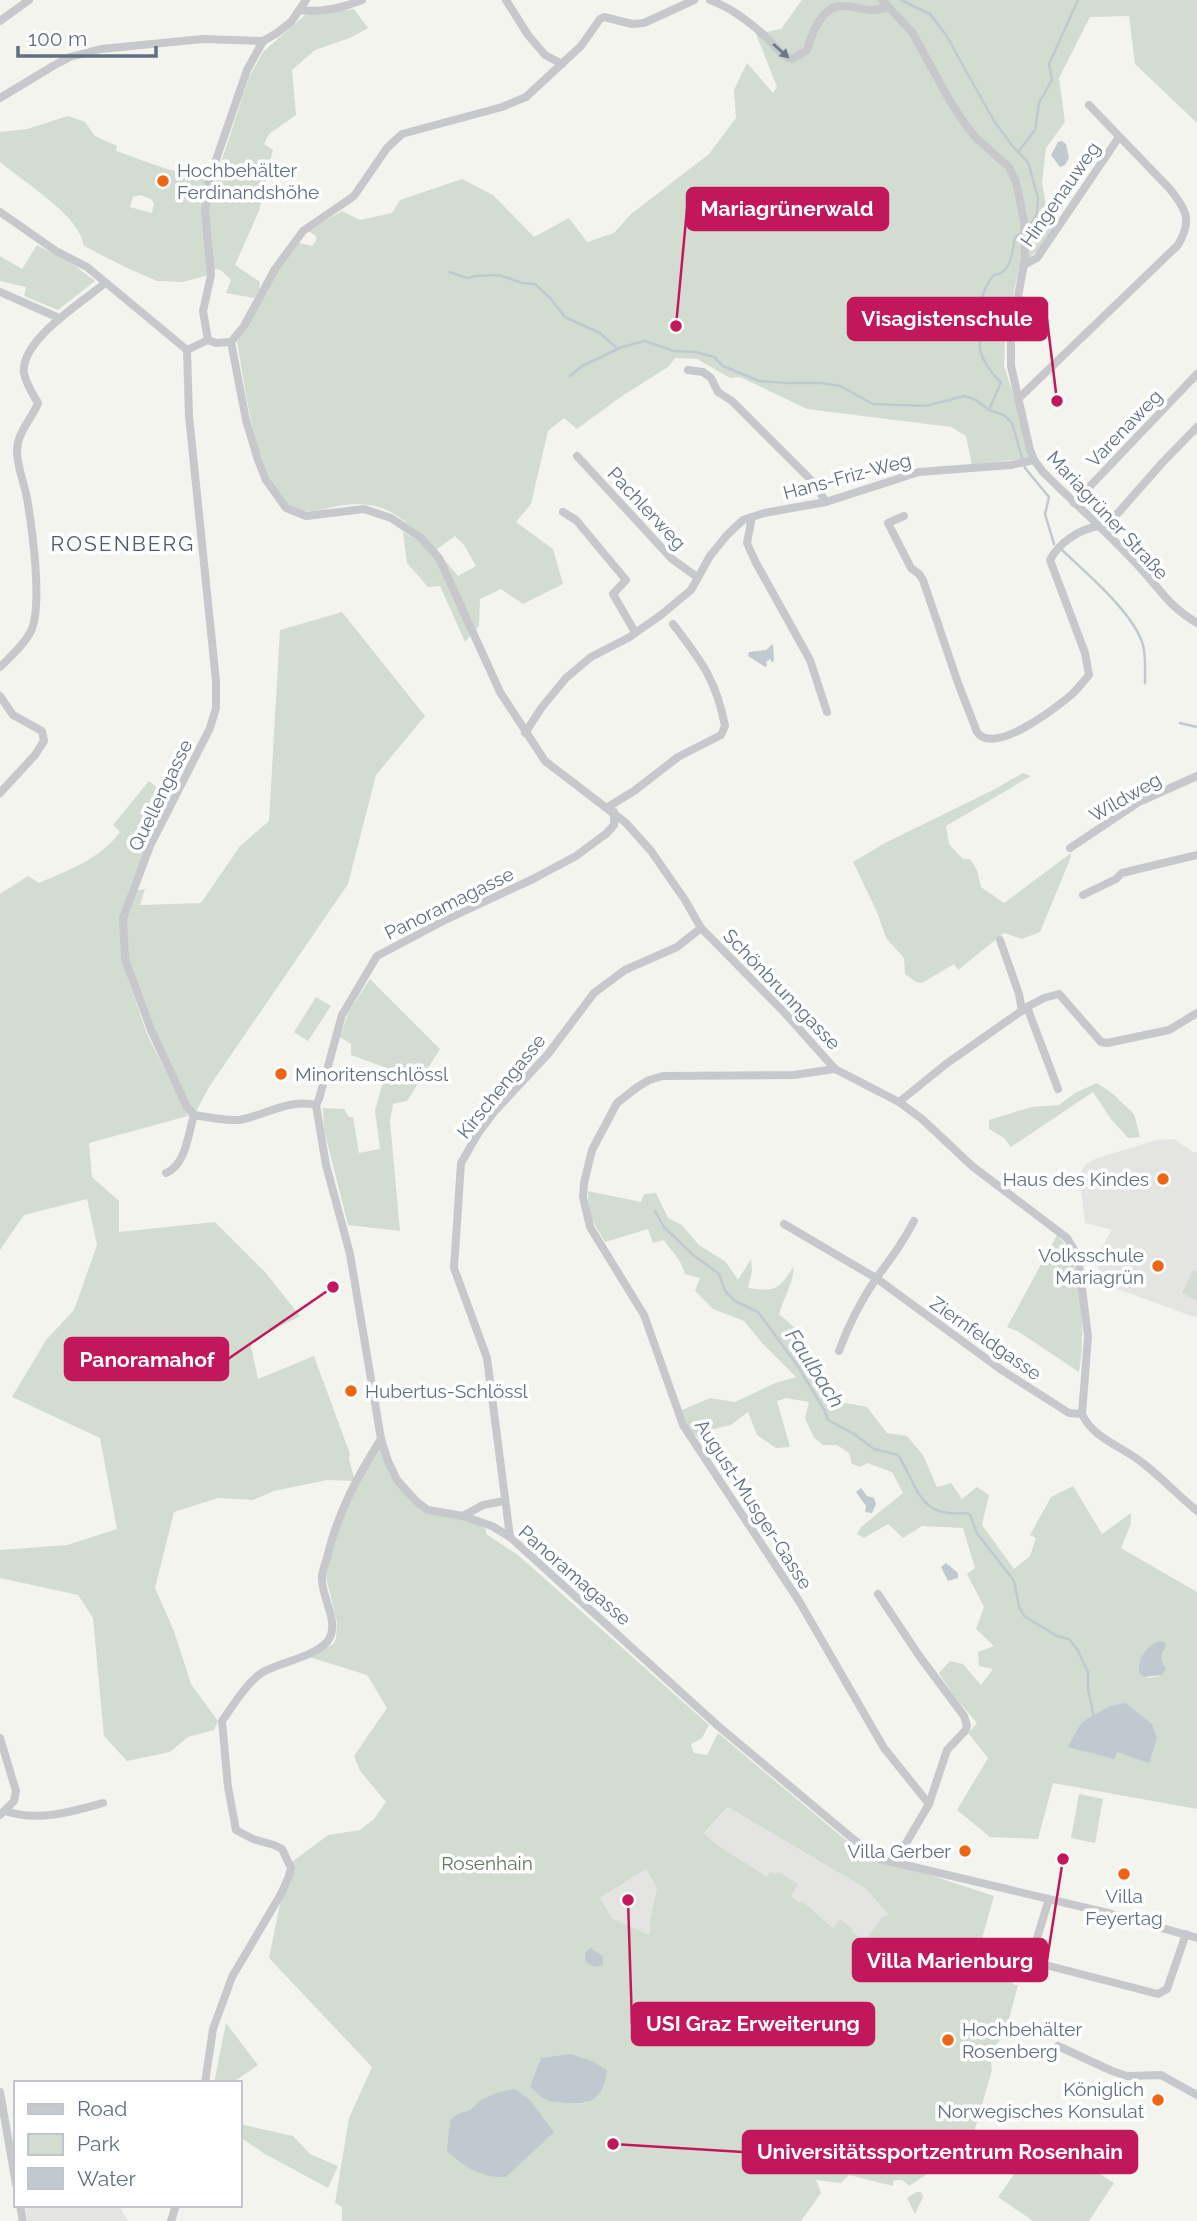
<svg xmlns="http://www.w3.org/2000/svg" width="1197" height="2221" viewBox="0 0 1197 2221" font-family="Raleway,sans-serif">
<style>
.built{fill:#e4e5e3}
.green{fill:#d3dcd0;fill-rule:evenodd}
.water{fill:#c1c9d0}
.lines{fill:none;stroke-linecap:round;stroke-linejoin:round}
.stream{stroke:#c1c9d0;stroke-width:2.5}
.minor{stroke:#c6c8cc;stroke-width:8}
.oneway{fill:#6b788a}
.poi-dot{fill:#f06514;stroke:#fff;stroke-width:2.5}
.labels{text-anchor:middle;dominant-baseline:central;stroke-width:7;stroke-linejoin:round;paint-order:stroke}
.poi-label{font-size:19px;fill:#616f83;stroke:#fff;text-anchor:start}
.street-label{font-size:19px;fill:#616f83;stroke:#fff}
.park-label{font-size:19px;fill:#627a60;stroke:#fff}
.neighbourhood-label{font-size:21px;letter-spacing:2px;fill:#4f5a68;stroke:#fff}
.water-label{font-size:21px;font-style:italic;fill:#617888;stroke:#fff}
.leader{fill:none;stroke:#c2185b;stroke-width:2.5}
.callout-dot{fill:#c2185b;stroke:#fff;stroke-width:2.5}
.callout{fill:#c2185b;stroke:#c2185b;stroke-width:2.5}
.callout-label{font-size:21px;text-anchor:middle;font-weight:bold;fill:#fff}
</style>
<rect width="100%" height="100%" fill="#f4f4ef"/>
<g class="built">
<polygon points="1174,1139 1193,1152 1197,1152 1197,1318 1101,1283 1097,1255 1112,1230 1085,1223 1079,1175 1086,1164 1097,1158 1157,1140"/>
<polygon points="729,1807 865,1888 933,1962 723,1905 704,1833"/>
<polygon points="646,1869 657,1888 650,1920 650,1935 612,1918 600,1898"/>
<polygon points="25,2205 119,2205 128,2221 28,2221"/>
</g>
<g class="green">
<path d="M 802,0 L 1197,0 L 1197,123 L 1135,64 L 1129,16 L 1090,17 L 1059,78 L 1065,122 L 1046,148 L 1042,183 L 1047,210 L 1055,212 L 1060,220 L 1039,249 L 1019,267 L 1005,337 L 1004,366 L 1017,406 L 1028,458 L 972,465 L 966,436 L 951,427 L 807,409 L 740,377 L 730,378 L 697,359 L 675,358 L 668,367 L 622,396 L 577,429 L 564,418 L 548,431 L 531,504 L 516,522 L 553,549 L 563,584 L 523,604 L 501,589 L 480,599 L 479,626 L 465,642 L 440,586 L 428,587 L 407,563 L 403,532 L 434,550 C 416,531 397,509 370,505 C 361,504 347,504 338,506 C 323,509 305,516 292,507 C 255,481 245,384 237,342 L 280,267 L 299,243 L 312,246 L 316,241 L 316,236 L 308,231 L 342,211 L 360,220 L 392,213 L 400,200 L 462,179 L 493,195 L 534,237 L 569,218 L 587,242 L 614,233 L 631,214 L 709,154 L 736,118 L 734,90 L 747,63 L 773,93 L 777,87 L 756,34 L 781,29 ZM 455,536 L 464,545 L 476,566 L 458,576 L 436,550 Z"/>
<path d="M 354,9 L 368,28 L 350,38 L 315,50 L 292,70 L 296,115 L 269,134 L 264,144 L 273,150 L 259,211 L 235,265 L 260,282 L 259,290 L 254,298 L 226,293 L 231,280 L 221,270 L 215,269 L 206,276 L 182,282 L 157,281 L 123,266 L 84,246 C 80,215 23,182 0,162 L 0,132 L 27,129 L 68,116 L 85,122 L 95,136 L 117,146 L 116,151 C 140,159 193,181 216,178 L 249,77 L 263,52 L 305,15 ZM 140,195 L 151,199 L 154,203 L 152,213 L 130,207 L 133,197 Z"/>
<polygon points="37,245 74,265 95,281 58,310 24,296 26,287 0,281 0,256 22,269"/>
<polygon points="342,612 425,716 376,775 348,884 209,1087 194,1115 187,1107 125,959 123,918 133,891 145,889 140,905 201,903 240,846 269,821 280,630"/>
<polygon points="1023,773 1031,776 946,826 949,844 963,859 970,859 977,870 981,887 1004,903 1071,853 1071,857 1040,932 1022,939 1004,933 958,970 954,964 922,983 916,982 905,974 904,958 886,938 877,912 853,862 885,843 993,790"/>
<path d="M 149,781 L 160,790 L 173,796 L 120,919 L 122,960 L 146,1032 L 188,1116 L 89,1143 L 92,1177 L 119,1201 L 119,1232 L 215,1222 L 265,1272 L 300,1316 L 250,1342 L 258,1379 L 314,1356 L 350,1454 L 349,1459 L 355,1481 L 327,1480 L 274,1491 L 253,1500 L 218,1498 L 174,1512 L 155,1588 L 174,1631 L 191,1684 L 218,1721 L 214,1730 L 188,1737 L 170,1752 L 127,1761 L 104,1736 L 93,1618 L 78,1595 L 0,1578 L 0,1550 L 67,1545 L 117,1529 L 100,1438 L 12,1397 L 46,1340 L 74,1310 L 97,1245 L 87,1199 L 24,1215 L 0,1250 L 0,894 L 28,876 L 39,883 C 69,870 100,859 120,832 L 113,825 Z"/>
<polygon points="370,979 440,1049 407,1101 393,1104 390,1121 400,1231 348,1225 324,1129 323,1108 344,1109 349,1117 353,1117 359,1153 380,1149 375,1111 387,1068 351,1055 351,1044 340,1037 349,1011"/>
<polygon points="316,997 331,1006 308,1041 294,1032"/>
<polygon points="1097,1083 1113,1094 1134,1114 1140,1137 1128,1138 1111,1119 1093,1092 1011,1147 1004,1138 989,1129 989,1120 1032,1107 1059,1105 1075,1093"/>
<path d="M 588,1191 L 641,1202 L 644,1194 L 656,1193 L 668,1218 L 682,1225 L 699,1245 L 726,1262 L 738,1280 L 751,1259 L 752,1271 L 748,1288 C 777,1292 779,1289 794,1266 C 793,1284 784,1297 779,1314 L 803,1335 L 796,1350 L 824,1394 L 840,1402 L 867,1407 L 887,1433 L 907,1436 L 923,1455 L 937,1487 L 951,1483 L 962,1499 L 977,1487 L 989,1495 L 982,1525 L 1014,1569 L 1030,1556 L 1036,1538 L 1030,1535 L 1051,1497 L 1073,1486 L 1102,1534 L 1131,1513 L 1131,1524 L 1121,1548 L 1197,1592 L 1197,1809 L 1053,1783 L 1038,1839 L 990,1837 L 957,1810 L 988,1758 L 968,1733 L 977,1723 L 954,1696 L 939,1673 L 950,1661 L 963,1664 L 981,1685 L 993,1669 L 979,1666 L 978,1652 L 994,1646 L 976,1629 L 984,1607 L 967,1574 L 975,1568 L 963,1528 L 922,1526 L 903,1538 L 888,1524 L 864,1538 L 857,1534 L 861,1527 L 903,1493 L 892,1472 L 867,1463 L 860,1467 L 852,1464 L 849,1453 L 837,1445 L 823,1445 L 814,1438 L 805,1418 L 809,1402 L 786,1398 L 777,1401 L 790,1447 L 776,1448 L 757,1435 L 748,1412 L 731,1425 L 714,1429 L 702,1442 L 689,1429 L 682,1410 L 710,1398 L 735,1402 L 775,1383 L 796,1377 L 763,1344 L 744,1321 L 713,1309 L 695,1291 L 700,1278 L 685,1274 C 681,1258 672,1253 664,1240 L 653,1243 L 648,1229 L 605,1242 L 589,1215 ZM 1165,1650 L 1161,1659 L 1162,1675 L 1150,1678 L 1144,1677 Z"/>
<path d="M 1057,1235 C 1060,1239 1065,1243 1067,1248 C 1083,1274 1085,1342 1079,1372 L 1019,1332 L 1007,1327 Z"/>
<polygon points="1193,1270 1197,1271 1197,1301 1182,1293"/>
<path d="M 381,1439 L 397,1480 L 428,1510 L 463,1516 L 486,1529 L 486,1534 L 518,1555 L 709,1725 L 702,1738 L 691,1744 L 694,1753 L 707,1755 L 718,1733 L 860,1852 L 994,1896 L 976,1960 L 987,1962 L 1015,1985 L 1018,1985 L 1004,2038 C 991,2046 990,2056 992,2070 L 970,2146 L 909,2186 C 904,2180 900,2179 893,2181 L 893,2186 L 849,2175 L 841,2183 L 816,2180 L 821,2193 L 801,2221 L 342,2221 L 342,2207 L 335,2203 L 349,2118 L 372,2067 L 269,1958 L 288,1865 L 328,1835 L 360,1830 L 374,1819 L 386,1802 L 360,1771 L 354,1756 L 387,1708 L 367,1675 L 309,1657 L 333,1644 L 336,1639 L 337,1623 L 326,1577 L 335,1527 ZM 728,1807 L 865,1888 L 889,1915 L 882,1917 L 865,1941 L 852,1932 L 853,1929 L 840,1919 L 833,1928 L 802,1901 L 800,1903 L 791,1896 L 798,1884 L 778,1872 L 775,1874 L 770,1872 L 766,1877 C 746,1861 722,1852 704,1833 ZM 646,1869 L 657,1888 L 650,1920 L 650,1935 L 612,1918 L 600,1898 ZM 530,2087 L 588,2103 L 573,2104 L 543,2099 ZM 499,2092 L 447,2151 L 459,2113 L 470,2110 L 480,2100 Z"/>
<polygon points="1079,1794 1103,1799 1095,1843 1071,1838"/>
<polygon points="226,2023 258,2065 232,2083 214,2083"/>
<polygon points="240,2124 293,2136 310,2154 338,2166 328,2188 265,2154 240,2137"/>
<polygon points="1030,2133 1050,2142 1114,2183 1089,2221 1033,2221 998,2197 1013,2176 1015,2156"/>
<polygon points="916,2192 921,2192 923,2197 915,2214 907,2198"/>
</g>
<g class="water">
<polygon points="1062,141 1066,144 1069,158 1065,165 1060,167 1051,155 1058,142"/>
<polygon points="773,644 774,661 772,662 770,659 766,662 767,666 765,667 748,656 749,652 766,650"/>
<polygon points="861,1488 867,1496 874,1498 876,1504 872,1513 865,1512 866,1506 856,1492"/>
<polygon points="946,1563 958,1573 958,1578 948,1581 941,1567"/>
<path d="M 1159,1641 L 1162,1641 L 1166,1644 L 1161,1659 L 1166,1669 L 1162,1675 L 1144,1677 L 1139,1672 C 1138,1657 1146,1647 1159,1641 Z"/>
<polygon points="1126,1703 1152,1724 1157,1738 1149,1763 1117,1752 1114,1759 1068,1747 1082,1722 1110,1706"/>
<polygon points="590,1948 603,1956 603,1965 594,1967 586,1962 585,1953"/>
<path d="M 571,2054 L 592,2061 L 607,2070 C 604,2098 591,2106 565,2103 C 558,2102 548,2102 542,2098 C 538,2095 534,2090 530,2087 L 541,2058 Z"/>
<path d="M 515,2089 L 529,2099 L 554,2132 L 506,2177 C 481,2178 464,2167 447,2151 L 450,2120 L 459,2113 L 470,2110 L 480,2100 L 499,2092 Z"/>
</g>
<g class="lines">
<g class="stream">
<polyline points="901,0 930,14 946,35 994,121 1014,148 1028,162 1038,198 1037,213 1034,220 1026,228"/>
<polyline points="1018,152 1035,130 1039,103 1052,80 1049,64 1078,0"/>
<polyline points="449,272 467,278 476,276 499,275 522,283 535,284 550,298 565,317 600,333 618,349"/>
<polyline points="570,376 582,366 622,347 645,341 674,351 696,352 714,357 723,366 759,381 787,383 821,383 840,386 873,404 926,406 964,396 976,400 989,410 1004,415 1012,423 1025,468 1049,497 1045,514 1054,544"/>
<path d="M 989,410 L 1001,382 C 992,375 982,360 980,349 C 978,341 984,333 987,327 L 977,317 C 980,302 984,286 994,275 C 1012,273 1012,252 1015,237 L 1022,233"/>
<path d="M 1062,550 C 1086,573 1134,613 1143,645 C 1146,656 1145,671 1145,683"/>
<polyline points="1180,723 1197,727"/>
<path d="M 655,1211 L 664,1227 L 692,1254 L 719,1274 L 725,1291 L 735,1301 L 758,1312 L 797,1365 L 825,1411 L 828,1420 L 854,1434 L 874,1449 L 898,1455 C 919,1488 918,1518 966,1513 L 970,1515 L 977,1533 L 1014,1581 L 1019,1606 L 1024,1616 L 1057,1636 L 1069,1639 L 1077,1649 L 1088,1672 L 1088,1689 L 1094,1717"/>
</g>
<g class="minor">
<polyline points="506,0 528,35 545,55 562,64"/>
<path d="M 710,0 C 732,8 750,22 767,38 C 775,45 781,56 792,59 L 807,50 C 812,33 822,4 844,6 C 863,7 869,14 888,7"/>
<path d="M 882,0 L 912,32 L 950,101 L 965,124 L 976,138 L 1009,167 L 1016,182 L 1024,221 L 1025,258 L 1011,336 L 1011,366 L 1030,450 L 1034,460 L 1043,472 C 1076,505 1112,536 1143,571 C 1164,594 1169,606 1197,623"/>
<path d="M 300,10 C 322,13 342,8 362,0"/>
<polyline points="0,21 29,0"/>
<polyline points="0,98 53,66 70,57 101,49 203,39 263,41"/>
<polyline points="0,212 56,251 87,267 187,350"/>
<polyline points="1024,265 1037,258 1119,137"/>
<polyline points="0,292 59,318"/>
<polyline points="208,340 203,311 211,275 205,211 209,180 247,70 263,41 277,33 291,22 306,0"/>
<polyline points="208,340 216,343 231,342"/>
<path d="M 231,342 L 246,420 L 258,460 L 266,480 L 286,508 L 306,516 L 364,509 L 391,518 L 421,538 L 439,558 L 500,692 L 545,761 L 626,823 L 651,851 L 685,900 L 701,928 L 783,1011 L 835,1069 L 899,1102 L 922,1119 L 972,1166 L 1067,1238 L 1078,1256 L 1088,1337 L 1082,1414 C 1093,1439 1124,1447 1144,1464 C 1163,1479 1179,1496 1197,1511"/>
<polyline points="231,342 244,326 275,269 303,231 354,196 387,148 402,134 502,107 526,97 581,46 600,19 604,17 632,24 644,23 694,0"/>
<path d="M 187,350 L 189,416 L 216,681 L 216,708 L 210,728 L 150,846 L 123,918 L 125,959 L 151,1030 L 187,1107 L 194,1115 C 208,1117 225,1121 239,1120 C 263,1116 291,1098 316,1105"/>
<polyline points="187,350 208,340"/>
<polyline points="688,370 703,372 711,378 718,392 732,401 813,482 826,502"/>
<path d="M 1019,398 L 1178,245 C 1193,220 1186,209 1169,188 L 1089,105"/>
<polyline points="577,456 672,559 697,577"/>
<polyline points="1074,503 1197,374"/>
<polyline points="563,512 576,520 626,580 613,594 635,632"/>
<path d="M 904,516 L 888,523 L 911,568 L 919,574 L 923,580 L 958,683 L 977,732 C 994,756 1054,709 1070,696 C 1077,690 1083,682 1089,675 L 1085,653 L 1050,560 C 1059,543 1079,529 1099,526"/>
<polyline points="752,517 747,543 755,561 810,660 827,712"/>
<polyline points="1103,530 1162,463 1197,427"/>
<path d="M 0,667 C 11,656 24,645 31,631 C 43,605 32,528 27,498 C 24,482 17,467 17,451 C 17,432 32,419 38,403 C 32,393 26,384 24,373 C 20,340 83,302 105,283"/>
<polyline points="0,696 13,715 42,731 44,741 35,755 0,793"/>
<polyline points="525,733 542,707 566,678 591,657 628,638 661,615 691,590 710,556 727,535 743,520 764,513 826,502 919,472 1011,465 1034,460"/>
<path d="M 608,807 L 634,791 L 678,757 L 721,735 L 725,726 C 716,679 701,661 673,624"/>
<polyline points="614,812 614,825 607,833 576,856 533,879 447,919 377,956 342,1015 319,1099 316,1105 326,1165 350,1254 381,1439 388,1461 397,1480 417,1502 428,1510 463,1516 492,1526 510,1537 717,1725 853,1839 880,1859 1112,1914 1197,1938"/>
<polyline points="1070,848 1139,802 1197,776"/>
<polyline points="1083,895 1116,879 1122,873 1197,855"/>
<polyline points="1000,940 1019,994 1022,1011"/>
<polyline points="1027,1007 1058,1089"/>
<polyline points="835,1069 794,1075 663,1076 649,1080 636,1088 617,1103 592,1150 584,1183 583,1197 590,1227 644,1315 683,1425 799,1601 884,1748 929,1804"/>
<polyline points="899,1102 946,1064 1027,1007 1044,998 1059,994 1101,1042 1107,1043 1169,1030 1197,1013"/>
<path d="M 166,1173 C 186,1165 188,1134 194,1115"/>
<polyline points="784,1224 876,1278 1003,1371 1069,1413 1082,1414"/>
<path d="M 839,1351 C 848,1326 862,1299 877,1277 C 892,1257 902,1244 914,1221"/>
<polyline points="463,1516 483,1505 504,1501"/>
<polyline points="510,1537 487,1358 454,1268 461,1163 479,1132 494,1112 548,1054 594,993 625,970 677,947 701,928"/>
<polyline points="878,1594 920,1657 964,1716 967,1726 965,1731 947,1750 929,1804 895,1862"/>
<polyline points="0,1738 16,1791 14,1801 0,1815"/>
<path d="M 5,1811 C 38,1822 71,1812 103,1803"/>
<polyline points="1049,1899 1030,1961 1158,1994 1167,1989 1186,1934"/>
<polyline points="1058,2046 1112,2071 1127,2076 1161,2075 1197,2095"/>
<path d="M 205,2083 L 213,2029 L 232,1977 L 281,1894 L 289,1876 L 291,1868 L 282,1849 L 274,1845 L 253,1839 L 236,1830 L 228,1787 L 222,1721 C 232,1707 248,1681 263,1672 C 280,1662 319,1656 329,1639 C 340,1621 320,1596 322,1576 C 323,1568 327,1559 329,1550 C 339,1510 359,1474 381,1439"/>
<polyline points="0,2092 16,2184"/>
<polyline points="20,2205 23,2221"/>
<polyline points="171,2221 176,2205"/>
</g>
</g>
<defs><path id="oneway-solid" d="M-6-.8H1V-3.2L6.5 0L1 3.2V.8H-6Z" transform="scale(1.75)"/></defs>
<use class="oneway" href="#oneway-solid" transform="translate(781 51) rotate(42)"/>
<g class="poi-dot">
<circle cx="163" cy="181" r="7"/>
<circle cx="281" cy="1074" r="7"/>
<circle cx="1163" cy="1179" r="7"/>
<circle cx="1158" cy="1266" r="7"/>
<circle cx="351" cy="1391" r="7"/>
<circle cx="965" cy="1851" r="7"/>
<circle cx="1124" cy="1874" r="7"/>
<circle cx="948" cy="2040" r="7"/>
<circle cx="1158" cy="2100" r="7"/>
</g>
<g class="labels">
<g class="poi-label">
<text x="177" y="170">Hochbehälter<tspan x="177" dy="22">Ferdinandshöhe</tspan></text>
<text x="295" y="1074">Minoritenschlössl</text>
<text x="1149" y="1179" text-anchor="end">Haus des Kindes</text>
<text x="1144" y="1255" text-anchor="end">Volksschule<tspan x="1144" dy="22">Mariagrün</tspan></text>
<text x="365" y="1391">Hubertus-Schlössl</text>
<text x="951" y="1851" text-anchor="end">Villa Gerber</text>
<text x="1124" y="1896" text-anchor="middle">Villa<tspan x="1124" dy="22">Feyertag</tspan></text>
<text x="962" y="2029">Hochbehälter<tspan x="962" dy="22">Rosenberg</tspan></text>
<text x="1144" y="2089" text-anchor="end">Königlich<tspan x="1144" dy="22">Norwegisches Konsulat</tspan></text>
</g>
<g class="street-label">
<text transform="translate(1060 194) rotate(-55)">Hingenauweg</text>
<text transform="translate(1124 428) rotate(-46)">Varenaweg</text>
<text transform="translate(847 476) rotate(-15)">Hans-Friz-Weg</text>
<text transform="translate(647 508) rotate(47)">Pachlerweg</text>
<text transform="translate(1108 515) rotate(47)">Mariagrüner Straße</text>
<text transform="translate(160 795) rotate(-64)">Quellengasse</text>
<text transform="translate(1125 797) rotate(-30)">Wildweg</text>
<text transform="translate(449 903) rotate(-26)">Panoramagasse</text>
<text transform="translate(782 989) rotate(46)">Schönbrunngasse</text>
<text transform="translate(501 1086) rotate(-51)">Kirschengasse</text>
<text transform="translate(986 1338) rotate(35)">Ziernfeldgasse</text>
<text transform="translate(754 1504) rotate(57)">August-Musger-Gasse</text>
<text transform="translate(575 1575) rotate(41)">Panoramagasse</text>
</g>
<g class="park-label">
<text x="487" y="1863">Rosenhain</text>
</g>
<g class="neighbourhood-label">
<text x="123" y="543">ROSENBERG</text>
</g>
<g class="water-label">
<text transform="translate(815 1368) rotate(57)">Faulbach</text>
</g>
</g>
<path class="leader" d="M676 326L687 209M1057 401L1047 319M333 1287L228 1359M1063 1859L1047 1960M628 1900L632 2024M613 2144L743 2152"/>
<g class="callout-dot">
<circle cx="676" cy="326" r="7"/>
<circle cx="1057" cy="401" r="7"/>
<circle cx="333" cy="1287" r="7"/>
<circle cx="1063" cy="1859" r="7"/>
<circle cx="628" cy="1900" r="7"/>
<circle cx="613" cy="2144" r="7"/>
</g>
<g class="callout">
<rect x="687" y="188" width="201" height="42" rx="7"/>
<rect x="848" y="298" width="199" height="42" rx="7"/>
<rect x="65" y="1338" width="163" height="42" rx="7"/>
<rect x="853" y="1939" width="194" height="42" rx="7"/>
<rect x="632" y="2003" width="242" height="42" rx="7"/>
<rect x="743" y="2131" width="394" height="42" rx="7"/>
</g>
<g class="callout-label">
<text x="787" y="216">Mariagrünerwald</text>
<text x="947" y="326">Visagistenschule</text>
<text x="147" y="1367">Panoramahof</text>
<text x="950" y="1968">Villa Marienburg</text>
<text x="753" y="2031">USI Graz Erweiterung</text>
<text x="940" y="2159">Universitätssportzentrum Rosenhain</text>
</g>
<rect x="14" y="2081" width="228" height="126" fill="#ffffff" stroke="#c0c5cd" stroke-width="2"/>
<rect x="28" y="2104" width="35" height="10" fill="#c6c8cc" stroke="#c0c5cd" stroke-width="2"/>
<text x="77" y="2116" font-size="21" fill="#616f83">Road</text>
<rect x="28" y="2134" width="35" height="21" fill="#d3dcd0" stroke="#c0c5cd" stroke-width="2"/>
<text x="77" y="2151" font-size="21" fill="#616f83">Park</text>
<rect x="28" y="2168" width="35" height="21" fill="#c1c9d0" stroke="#c0c5cd" stroke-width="2"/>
<text x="77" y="2186" font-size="21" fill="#616f83">Water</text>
<path d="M18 46v10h138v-10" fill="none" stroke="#616f83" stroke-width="3.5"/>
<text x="28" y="46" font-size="21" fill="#616f83" stroke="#ffffff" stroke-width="5" paint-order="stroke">100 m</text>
</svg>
